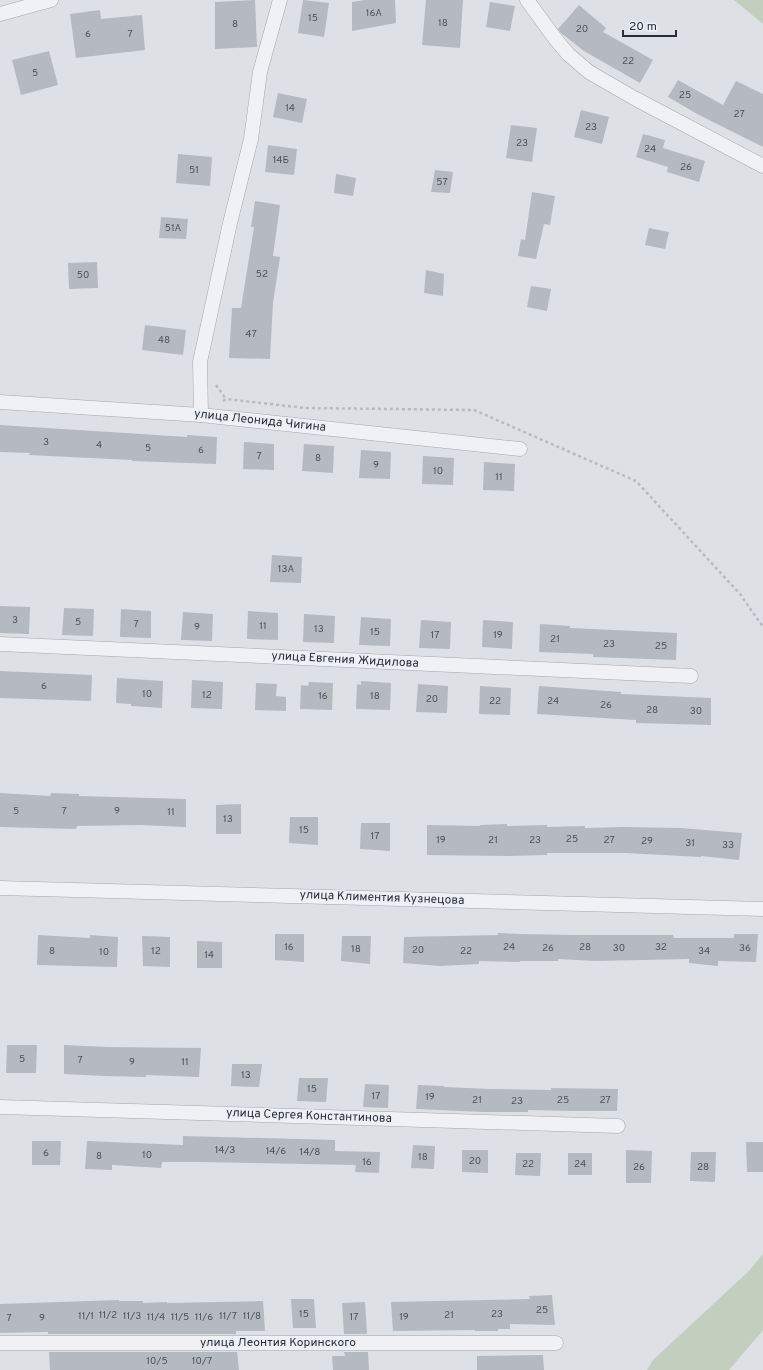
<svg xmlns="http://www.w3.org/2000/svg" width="763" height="1370" viewBox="0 0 763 1370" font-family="Overpass,sans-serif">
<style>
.green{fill:#c3cebf}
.building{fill:#b5bac1}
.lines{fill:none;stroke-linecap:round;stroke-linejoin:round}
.street-casing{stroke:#a3a7ae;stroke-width:15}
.path{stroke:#b7bbc0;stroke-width:2.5;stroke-dasharray:3 3;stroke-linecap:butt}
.street{stroke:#eff1f4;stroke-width:14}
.labels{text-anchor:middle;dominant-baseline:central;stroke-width:3;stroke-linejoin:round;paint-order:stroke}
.number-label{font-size:10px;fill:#4b525b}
.street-label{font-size:12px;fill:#282f39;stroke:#eceff3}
</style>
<rect width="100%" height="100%" fill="#dde0e5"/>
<g class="green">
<polygon points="734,0 763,0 763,24"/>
<polygon points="763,1254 763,1330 729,1370 647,1370 653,1360 749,1271"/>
</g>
<g class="building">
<polygon points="255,0 257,47 215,49 215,2"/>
<polygon points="303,0 329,3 324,37 298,33"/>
<polygon points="365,0 395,0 396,23 352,31 352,2"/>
<polygon points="426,0 463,0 460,48 422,45"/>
<polygon points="490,2 515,6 510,31 486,27"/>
<polygon points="579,5 606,28 603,32 653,60 640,83 584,51 561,33 558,29"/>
<polygon points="100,10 101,19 142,15 145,50 76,58 70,14"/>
<polygon points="49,51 58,85 21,95 12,60"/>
<polygon points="678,80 723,105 736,81 763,94 763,147 699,115 668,97"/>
<polygon points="278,93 307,99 302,123 273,117"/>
<polygon points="581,110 609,117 602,144 574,137"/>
<polygon points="511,125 537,128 532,162 506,158"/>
<polygon points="643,134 665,140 663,148 705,161 699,182 667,172 668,167 636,157"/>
<polygon points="268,145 297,149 294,175 265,172"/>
<polygon points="178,154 212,157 210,186 176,183"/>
<polygon points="435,170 453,172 450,193 431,192"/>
<polygon points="336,174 356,178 353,196 334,193"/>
<polygon points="532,192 555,196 550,225 544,224 536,259 518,256 521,239 525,240"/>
<polygon points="255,201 280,205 273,256 280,257 273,303 270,359 229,358 232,308 241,308 254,227 251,227"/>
<polygon points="161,217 188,219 186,239 159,238"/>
<polygon points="649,228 669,232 665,249 645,245"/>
<polygon points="97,262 98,288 69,289 68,263"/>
<polygon points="426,270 444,274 443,296 424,293"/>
<polygon points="531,286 551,289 547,311 527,307"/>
<polygon points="145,325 186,330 183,355 142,350"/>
<polygon points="0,425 187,437 187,435 217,437 216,464 132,461 132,460 29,455 30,453 0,452"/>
<polygon points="244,442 274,444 274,470 243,469"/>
<polygon points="304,444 334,446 333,473 302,471"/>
<polygon points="361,450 391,452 390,479 359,478"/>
<polygon points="423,456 454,458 453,485 422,484"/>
<polygon points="484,462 515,464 514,491 483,490"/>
<polygon points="272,555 302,557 301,583 270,582"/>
<polygon points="0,606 30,607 29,634 0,633"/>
<polygon points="64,608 94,609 93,636 62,635"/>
<polygon points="121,609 151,611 151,638 120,637"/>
<polygon points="248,611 278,613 278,640 247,639"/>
<polygon points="183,612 213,614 212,641 181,640"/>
<polygon points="304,614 335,616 334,643 303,642"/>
<polygon points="361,617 391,619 390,646 359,645"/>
<polygon points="421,620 451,622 450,649 419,648"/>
<polygon points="483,620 513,622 512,649 482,647"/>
<polygon points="540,624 570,626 570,628 677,633 676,660 593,657 593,654 539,652"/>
<polygon points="0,671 92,675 91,701 0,698"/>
<polygon points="117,678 163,681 162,708 131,706 131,704 116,703"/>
<polygon points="192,680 223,682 222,709 191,708"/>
<polygon points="361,681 391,683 390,710 356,709 357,684 361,685"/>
<polygon points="309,682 333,683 332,710 300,709 301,685 308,686"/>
<polygon points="256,683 277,684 276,696 286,697 286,711 255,710"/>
<polygon points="418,684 448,686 447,713 416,712"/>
<polygon points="480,686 511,688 510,715 479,714"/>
<polygon points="539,686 621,692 621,694 711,698 711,725 636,723 636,720 537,714"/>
<polygon points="0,793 50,796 51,793 79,794 79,796 186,799 186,827 141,825 77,826 76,829 0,827"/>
<polygon points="241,804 241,834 216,834 216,805"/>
<polygon points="290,817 318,817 318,845 289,843"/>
<polygon points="361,823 390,823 390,851 360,849"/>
<polygon points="507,824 507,826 547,825 547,827 585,826 585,828 623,827 681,828 742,833 739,860 701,856 701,857 625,853 547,853 547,855 507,856 427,855 427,825 480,826 480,825"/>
<polygon points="498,933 521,934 573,935 673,935 674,938 734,938 734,934 758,934 756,962 718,961 718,966 689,963 689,959 596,961 558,959 558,961 520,961 520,962 479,961 479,964 440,966 403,963 404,937 498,935"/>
<polygon points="275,934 304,934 304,962 275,960"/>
<polygon points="38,935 90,938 90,935 118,937 117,967 37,965"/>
<polygon points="142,936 170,937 170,967 143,966"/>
<polygon points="342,936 371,936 370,964 341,961"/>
<polygon points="197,941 222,942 222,968 197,968"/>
<polygon points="7,1045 37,1045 36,1073 6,1073"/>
<polygon points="64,1045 107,1047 201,1048 199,1077 146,1075 146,1077 104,1076 64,1074"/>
<polygon points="232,1064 262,1064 259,1087 231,1086"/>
<polygon points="299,1078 328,1078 326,1102 297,1101"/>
<polygon points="365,1084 389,1085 388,1108 363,1107"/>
<polygon points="418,1085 444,1086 444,1087 491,1089 551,1090 551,1088 618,1089 617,1111 575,1111 528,1110 528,1112 484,1112 416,1109"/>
<polygon points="183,1136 335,1140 335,1151 380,1152 379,1173 355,1172 356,1165 199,1162 162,1162 161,1168 112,1165 112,1170 85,1169 87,1141 183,1145"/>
<polygon points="32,1141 61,1141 60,1165 32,1165"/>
<polygon points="746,1142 763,1142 763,1172 747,1172"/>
<polygon points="413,1145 435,1146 434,1169 411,1168"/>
<polygon points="462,1150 488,1150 488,1173 462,1172"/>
<polygon points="626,1150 652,1151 651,1183 626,1183"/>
<polygon points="691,1152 716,1152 715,1182 690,1181"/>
<polygon points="516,1153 541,1153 540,1176 515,1175"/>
<rect x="568" y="1153" width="24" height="22"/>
<polygon points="552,1295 555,1325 510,1324 510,1329 498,1329 498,1331 475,1331 475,1330 393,1331 391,1302 530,1299 529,1296"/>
<polygon points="291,1299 314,1299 316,1328 293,1328"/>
<polygon points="119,1300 119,1301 143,1301 143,1303 167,1302 167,1303 263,1301 265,1331 236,1331 236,1334 48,1334 48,1332 0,1333 0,1304"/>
<polygon points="365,1302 367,1334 344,1334 342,1303"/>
<polygon points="49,1352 237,1352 239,1370 50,1370"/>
<polygon points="344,1352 368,1352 369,1370 333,1370 332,1356 345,1356"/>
<polygon points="543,1355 544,1370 477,1370 477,1356"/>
</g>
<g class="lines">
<defs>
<g id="street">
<polyline points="527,0 557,41 568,54 589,72 634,98 763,166"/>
<polyline points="0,14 51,0"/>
<polyline points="0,402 201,415 520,449"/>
<polyline points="201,415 200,362 230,223 251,139 260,72 280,0"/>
<polyline points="0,644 691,676"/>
<polyline points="0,888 763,909"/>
<polyline points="0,1107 618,1126"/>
<polyline points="0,1343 556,1343"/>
</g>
</defs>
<use href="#street" class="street-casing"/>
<g class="path">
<polyline points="216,385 226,399"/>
<polyline points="223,401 226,399 305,408 474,410 636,481 740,594 763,627"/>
</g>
<use href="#street" class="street"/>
</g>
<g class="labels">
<g class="number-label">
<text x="374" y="13">16А</text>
<text x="313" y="18">15</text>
<text x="443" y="23">18</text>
<text x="235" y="24">8</text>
<text x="582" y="29">20</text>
<text x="88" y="34">6</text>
<text x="130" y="34">7</text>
<text x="628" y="61">22</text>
<text x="35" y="73">5</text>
<text x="685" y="95">25</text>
<text x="290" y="108">14</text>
<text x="739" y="114">27</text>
<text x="591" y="127">23</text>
<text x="522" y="143">23</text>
<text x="650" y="149">24</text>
<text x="281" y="160">14Б</text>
<text x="686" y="167">26</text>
<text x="194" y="170">51</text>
<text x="442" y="182">57</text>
<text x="173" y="228">51А</text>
<text x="262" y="274">52</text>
<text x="83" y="275">50</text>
<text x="251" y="334">47</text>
<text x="164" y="340">48</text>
<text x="46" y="442">3</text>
<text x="99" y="445">4</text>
<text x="148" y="448">5</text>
<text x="201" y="450">6</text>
<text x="259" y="456">7</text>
<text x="318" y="458">8</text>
<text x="376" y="465">9</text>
<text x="438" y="471">10</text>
<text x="499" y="477">11</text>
<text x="286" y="569">13А</text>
<text x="15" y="620">3</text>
<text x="78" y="622">5</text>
<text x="136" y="624">7</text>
<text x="263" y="626">11</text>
<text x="197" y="627">9</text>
<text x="319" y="629">13</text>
<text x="375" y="632">15</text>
<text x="435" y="635">17</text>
<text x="498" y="635">19</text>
<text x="555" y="639">21</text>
<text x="609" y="644">23</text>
<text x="661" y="646">25</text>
<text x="44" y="686">6</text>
<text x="147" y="694">10</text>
<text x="207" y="695">12</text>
<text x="323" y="696">16</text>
<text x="375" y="696">18</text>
<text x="432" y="699">20</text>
<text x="495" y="701">22</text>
<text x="553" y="701">24</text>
<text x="606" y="705">26</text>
<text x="652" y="710">28</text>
<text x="696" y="711">30</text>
<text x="16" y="811">5</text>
<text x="64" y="811">7</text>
<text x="117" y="811">9</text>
<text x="171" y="812">11</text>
<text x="228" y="819">13</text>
<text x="304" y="830">15</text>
<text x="375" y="836">17</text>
<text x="572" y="839">25</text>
<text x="441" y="840">19</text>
<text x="493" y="840">21</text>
<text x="535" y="840">23</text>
<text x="609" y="840">27</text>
<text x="647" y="841">29</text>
<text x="690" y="843">31</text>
<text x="728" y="845">33</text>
<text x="289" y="947">16</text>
<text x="509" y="947">24</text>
<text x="585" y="947">28</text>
<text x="661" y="947">32</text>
<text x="548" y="948">26</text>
<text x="619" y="948">30</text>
<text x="745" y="948">36</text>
<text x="356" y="949">18</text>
<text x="418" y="950">20</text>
<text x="52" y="951">8</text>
<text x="156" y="951">12</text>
<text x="466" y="951">22</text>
<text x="704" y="951">34</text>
<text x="104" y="952">10</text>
<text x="209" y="955">14</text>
<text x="22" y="1059">5</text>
<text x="80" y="1060">7</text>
<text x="132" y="1062">9</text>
<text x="185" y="1062">11</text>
<text x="246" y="1075">13</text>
<text x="312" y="1089">15</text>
<text x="376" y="1096">17</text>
<text x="430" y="1097">19</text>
<text x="477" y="1100">21</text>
<text x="563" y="1100">25</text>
<text x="605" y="1100">27</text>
<text x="517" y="1101">23</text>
<text x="225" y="1150">14/3</text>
<text x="276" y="1151">14/6</text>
<text x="310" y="1152">14/8</text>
<text x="46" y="1153">6</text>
<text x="147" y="1155">10</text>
<text x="99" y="1156">8</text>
<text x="423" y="1157">18</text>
<text x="475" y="1161">20</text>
<text x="367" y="1162">16</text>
<text x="528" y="1164">22</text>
<text x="580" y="1164">24</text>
<text x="639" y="1167">26</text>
<text x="703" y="1167">28</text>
<text x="542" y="1310">25</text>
<text x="304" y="1314">15</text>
<text x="497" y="1314">23</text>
<text x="108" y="1315">11/2</text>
<text x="449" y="1315">21</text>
<text x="86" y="1316">11/1</text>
<text x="132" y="1316">11/3</text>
<text x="228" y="1316">11/7</text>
<text x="252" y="1316">11/8</text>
<text x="156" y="1317">11/4</text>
<text x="180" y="1317">11/5</text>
<text x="204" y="1317">11/6</text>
<text x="354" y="1317">17</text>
<text x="404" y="1317">19</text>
<text x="9" y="1318">7</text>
<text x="42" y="1318">9</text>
<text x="157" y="1361">10/5</text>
<text x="202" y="1361">10/7</text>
</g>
<g class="street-label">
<text transform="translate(260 421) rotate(6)">улица Леонида Чигина</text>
<text transform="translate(345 660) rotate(3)">улица Евгения Жидилова</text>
<text transform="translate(382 898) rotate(2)">улица Климентия Кузнецова</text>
<text transform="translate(309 1116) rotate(2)">улица Сергея Константинова</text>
<text x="278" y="1343">улица Леонтия Коринского</text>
</g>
</g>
<path d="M623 30v6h53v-6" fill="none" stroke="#282f39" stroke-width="2"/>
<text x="629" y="30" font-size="12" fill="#282f39" stroke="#eceff3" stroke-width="3" paint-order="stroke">20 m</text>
</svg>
